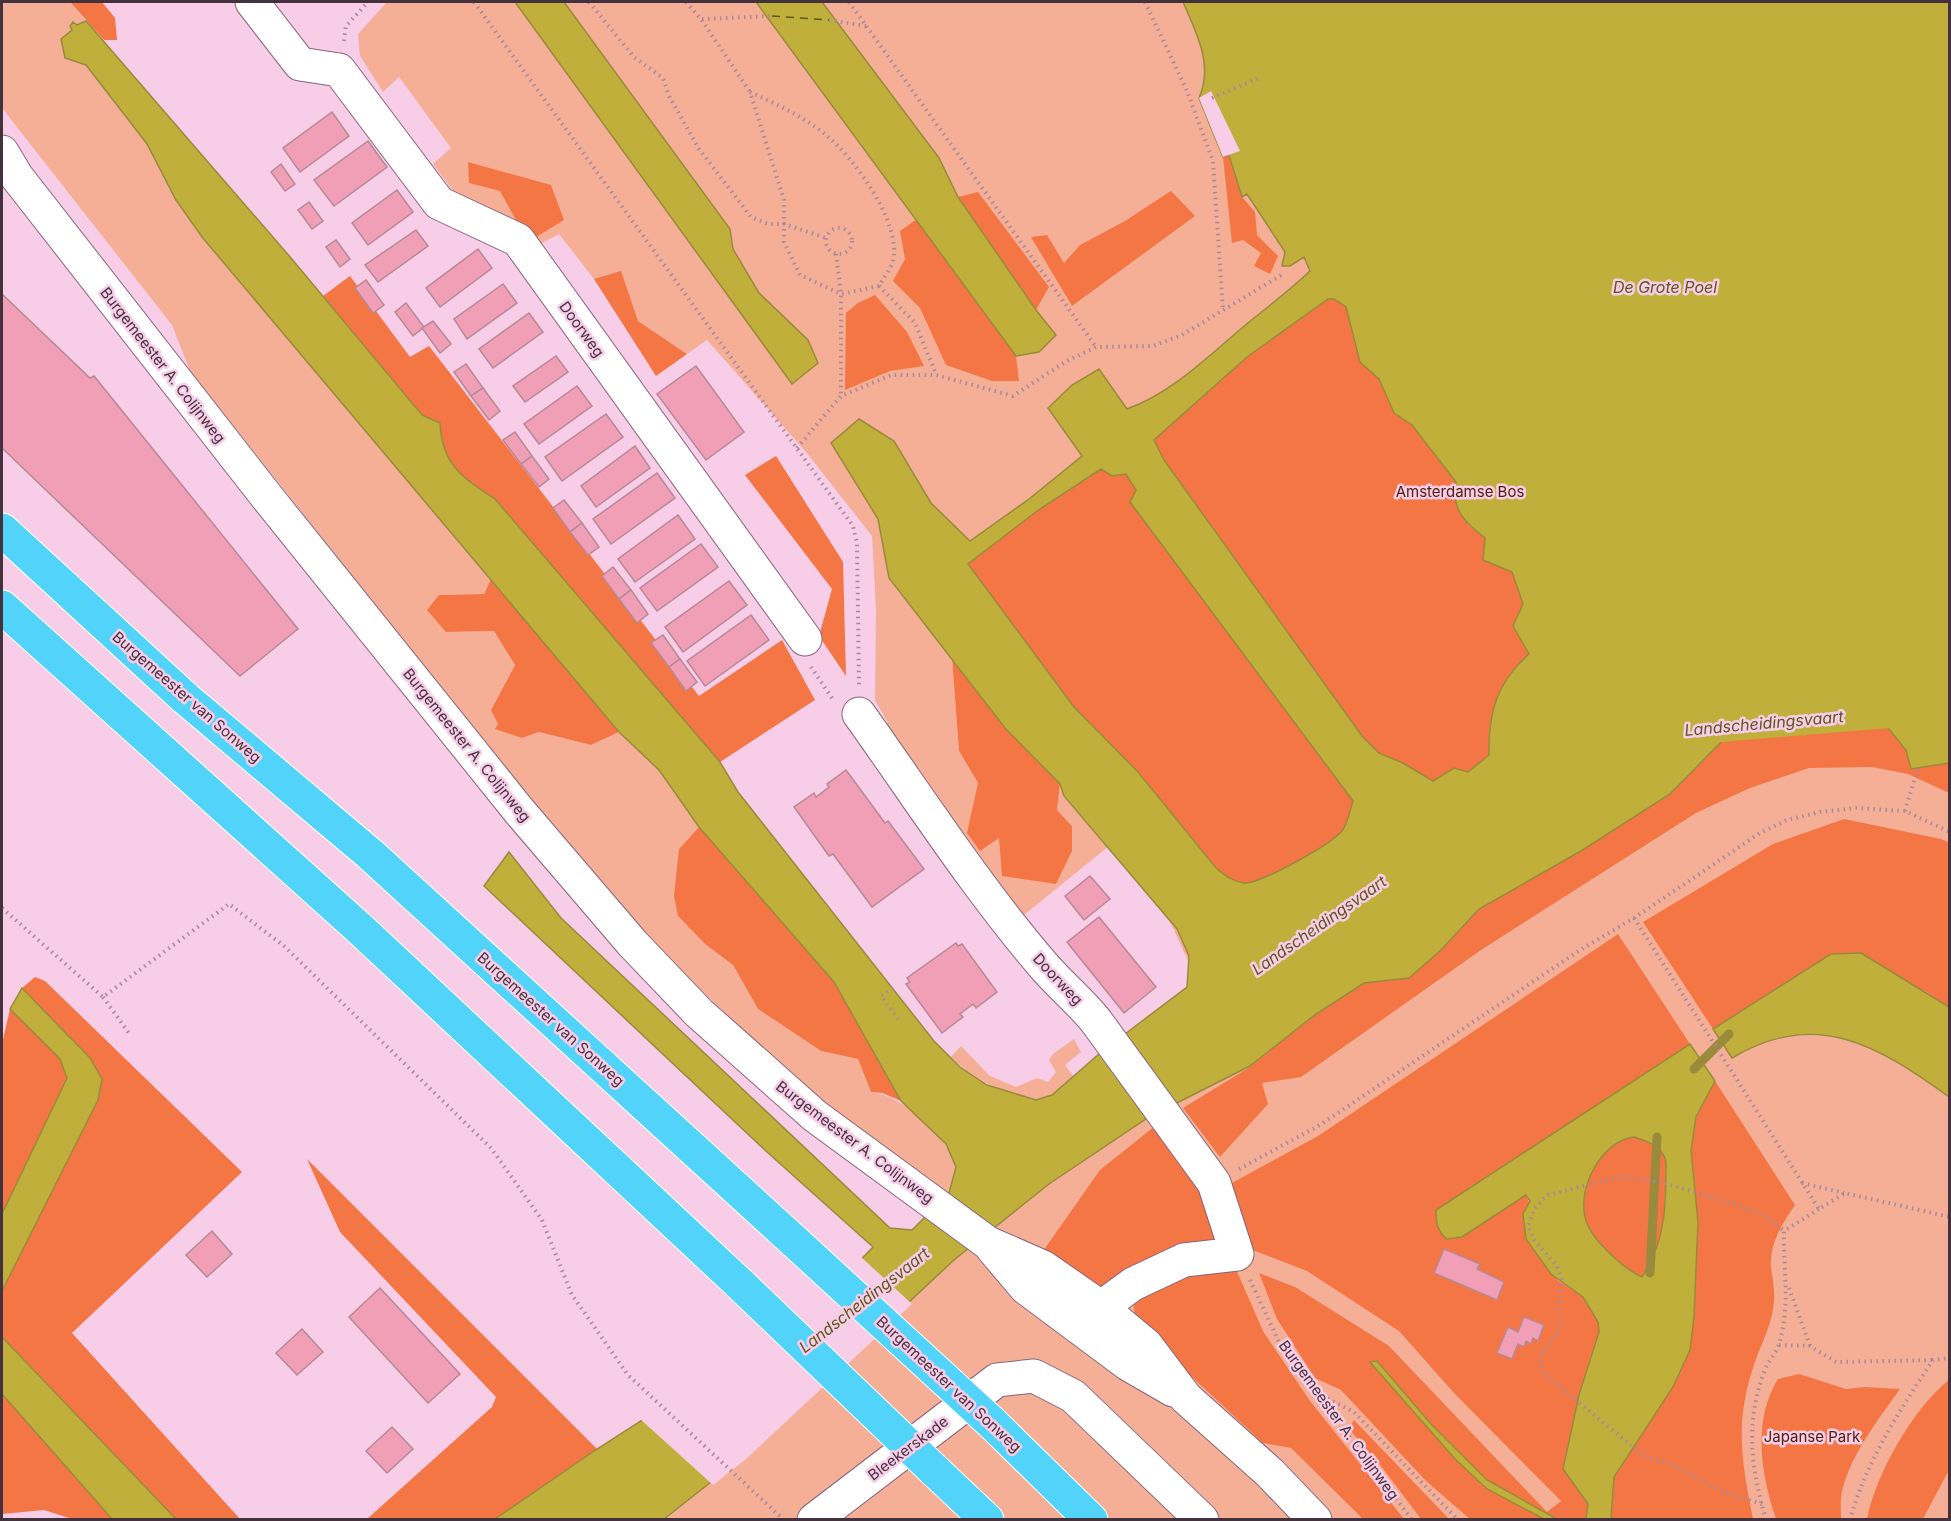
<svg xmlns="http://www.w3.org/2000/svg" width="1951" height="1521" viewBox="0 0 1951 1521" font-family="Inter,sans-serif">
<style>
.green{fill:#f5af96}
.forest{fill:#f47644}
.water{fill:#c0af3b;stroke:#9a8a3c;stroke-width:1.5;fill-rule:evenodd}
.pier{fill:#f7cde7}
.lines{fill:none;stroke-linecap:round;stroke-linejoin:round}
.stream{stroke:#9a8a3c;stroke-width:9}
.canal{stroke:#c0af3b;stroke-width:30}
.ferry{stroke:#5f571b;stroke-width:1.5;stroke-dasharray:8 6;stroke-linecap:butt}
.building{fill:#f09fb6;stroke:#b78995;stroke-width:1.5}
.minor-casing{stroke:#89647c;stroke-width:35}
.highway-casing{stroke:#fff;stroke-width:35}
.path{stroke:#a8899c;stroke-width:4;stroke-dasharray:1.5 4.5;stroke-linecap:butt}
.minor{stroke:#fff;stroke-width:33}
.highway{stroke:#52d3f9;stroke-width:33}
.highway-bridge-casing{stroke:#fff;stroke-width:35;stroke-linecap:butt}
.highway-bridge{stroke:#52d3f9;stroke-width:33}
.labels{text-anchor:middle;dominant-baseline:central;stroke-width:5;stroke-linejoin:round;paint-order:stroke}
.street-label{font-size:15px;fill:#43323d;stroke:#f7cde7}
.park-label{font-size:15px;fill:#4e1e0a;stroke:#f7cde7}
.water-label{font-size:16px;font-style:italic;fill:#5f571b;stroke:#f7cde7}
</style>
<rect width="100%" height="100%" fill="#f7cde7"/>
<g class="green">
<path d="M 2,2 L 70,2 L 86,21 L 62,39 L 65,58 L 86,65 L 147,144 L 176,200 L 202,237 L 491,579 L 484,594 L 439,595 L 446,632 L 494,631 L 515,665 L 491,710 L 522,738 L 539,732 L 591,745 L 619,732 L 659,770 L 699,827 L 679,849 L 678,916 L 705,944 L 733,965 L 758,1009 L 821,1051 L 858,1059 L 871,1092 C 901,1095 949,1136 955,1166 C 957,1174 952,1185 949,1193 L 806,1089 L 674,965 L 557,834 L 190,371 L 172,325 L 2,108 Z"/>
<polygon points="387,2 1949,2 1949,1519 664,1519 872,1341 989,1215 1095,1132 1195,976 1161,902 885,554 887,567 952,658 959,751 978,783 1072,826 1057,810 1060,784 1064,797 1109,846 1019,919 881,728 888,723 875,700 876,609 872,536 806,452 707,340 687,354 638,321 594,279 559,234 542,243 457,196 433,164 451,148 399,77 383,92 360,56 358,34"/>
<path d="M 1074,1039 L 1081,1052 L 1065,1065 L 1073,1076 C 1062,1086 1053,1097 1038,1100 C 1016,1103 965,1073 951,1057 L 961,1046 L 990,1076 L 1016,1087 L 1037,1078 L 1048,1082 L 1056,1072 L 1049,1060 L 1053,1054 Z"/>
</g>
<g class="forest">
<polygon points="70,2 102,2 115,18 117,40 104,40"/>
<polygon points="1229,155 1242,197 1255,212 1257,235 1278,256 1270,274 1254,266 1261,253 1243,240 1232,243 1223,157"/>
<polygon points="468,162 551,185 564,220 528,242 500,191 469,183"/>
<polygon points="1171,191 1195,216 1072,306 1031,237 1047,235 1064,263 1080,245 1125,221"/>
<polygon points="978,192 1049,287 1036,310 958,197"/>
<polygon points="917,219 1016,356 1019,381 992,381 946,365 920,308 893,281 905,259 900,231"/>
<polygon points="621,271 638,321 687,354 656,376 594,279"/>
<path d="M 350,276 L 410,357 L 429,346 L 699,696 L 782,640 L 815,700 L 720,762 L 495,499 C 462,477 442,465 439,423 L 422,415 L 323,296 Z"/>
<polygon points="875,295 907,332 924,366 890,371 845,390 846,313 858,303"/>
<path d="M 1328,299 L 1334,299 L 1346,307 L 1360,362 L 1379,379 L 1394,413 L 1412,425 L 1456,482 L 1468,525 L 1485,538 L 1512,572 L 1523,605 L 1513,626 L 1529,654 C 1497,682 1488,712 1489,755 L 1468,772 L 1454,768 L 1432,781 L 1403,763 L 1379,753 L 1362,736 L 1164,460 L 1154,440 L 1247,357 Z"/>
<polygon points="776,456 843,562 846,676 819,636 832,589 745,475"/>
<path d="M 1101,469 L 1112,476 L 1126,474 L 1354,801 C 1350,810 1348,824 1342,831 C 1331,844 1261,884 1244,883 C 1233,882 1225,875 1216,868 L 1138,772 L 1074,707 L 968,564 L 1037,511 Z"/>
<polygon points="491,579 619,732 591,745 539,732 522,738 495,729 498,724 491,710 515,665 494,631 446,632 427,610 439,595 484,594"/>
<polygon points="952,658 1005,728 1060,784 1057,810 1072,826 1072,851 1056,884 1002,876 999,838 980,851 967,833 978,783 959,751"/>
<polygon points="1835,709 1864,710 1884,723 1906,750 1911,769 1949,763 1949,793 1908,774 1872,767 1809,768 1750,788 1696,813 1481,950 1301,1077 1262,1083 1268,1104 1220,1157 1183,1108 1250,1067 1316,1014 1364,983 1409,978 1441,950 1479,909 1581,851 1670,794 1739,724 1779,711"/>
<polygon points="1844,819 1941,839 1950,843 1949,1007 1925,991 1831,954 1713,1029 1643,922 1773,844"/>
<polygon points="699,827 834,982 901,1101 882,1093 871,1092 858,1059 821,1051 758,1009 733,965 705,944 678,916 674,896 679,849"/>
<polygon points="1618,934 1690,1044 1437,1210 1462,1237 1526,1195 1557,1280 1583,1297 1598,1322 1599,1332 1589,1361 1563,1469 1588,1504 1586,1519 1470,1519 1426,1481 1341,1390 1315,1378 1277,1319 1259,1273 1295,1287 1389,1346 1547,1512 1561,1501 1454,1393 1399,1331 1307,1271 1242,1246 1230,1184 1318,1136"/>
<polygon points="35,977 45,981 242,1172 72,1333 240,1519 176,1519 2,1337 2,1291 98,1100 90,1058 22,988"/>
<polygon points="10,1009 60,1059 67,1078 2,1214 2,1044"/>
<path d="M 1715,1081 L 1795,1205 C 1782,1224 1769,1244 1771,1268 C 1773,1282 1776,1294 1773,1309 C 1770,1329 1760,1346 1754,1365 C 1734,1423 1742,1463 1753,1519 L 1611,1520 L 1614,1477 L 1690,1350 L 1694,1317 L 1698,1222 L 1691,1150 L 1696,1117 Z"/>
<polygon points="1155,1126 1206,1196 1221,1243 1101,1290 1041,1254 1100,1170"/>
<path d="M 1634,1137 C 1648,1141 1663,1147 1666,1162 L 1664,1217 L 1658,1250 L 1642,1277 C 1622,1268 1594,1243 1586,1221 C 1576,1189 1601,1141 1634,1137 Z"/>
<polygon points="307,1159 597,1449 495,1519 367,1519 492,1407 496,1397 340,1232"/>
<polygon points="1235,1267 1263,1331 1310,1401 1404,1519 1363,1519 1291,1448 1263,1443 1136,1325 1133,1300 1158,1279"/>
<path d="M 1799,1374 L 1846,1389 L 1865,1387 L 1900,1389 C 1878,1420 1851,1454 1842,1491 C 1840,1500 1841,1511 1841,1519 L 1776,1519 C 1761,1475 1752,1421 1778,1379 Z"/>
<path d="M 1949,1380 L 1949,1470 L 1923,1519 L 1867,1519 C 1875,1475 1914,1407 1949,1380 Z"/>
<polygon points="2,1394 112,1519 72,1519 44,1510 2,1514"/>
<polygon points="1354,1420 1449,1519 1421,1519 1381,1466 1349,1429"/>
</g>
<g class="water">
<polygon points="515,2 564,2 730,229 733,249 759,293 808,340 818,363 792,384"/>
<polygon points="756,2 822,2 939,158 958,197 1036,310 1056,335 1039,352 1016,356"/>
<path d="M 1183,2 L 1949,2 L 1949,763 L 1911,769 L 1906,750 L 1884,723 L 1864,710 L 1779,711 L 1739,724 L 1670,794 L 1581,851 L 1479,909 L 1441,950 L 1409,978 L 1364,983 L 1316,1014 L 1250,1066 L 1149,1117 L 1049,1184 L 954,1260 L 744,1456 L 664,1519 L 495,1519 L 597,1449 L 759,1345 L 838,1283 L 873,1247 L 767,1152 L 484,886 L 509,852 L 561,918 L 890,1228 L 912,1230 L 949,1193 L 956,1167 L 946,1144 L 901,1101 L 834,982 L 699,827 L 659,770 L 619,732 L 202,237 L 176,200 L 147,144 L 86,65 L 65,58 L 61,39 L 72,30 L 70,26 L 73,22 L 77,25 L 86,21 L 291,258 L 422,415 L 440,423 C 442,465 462,477 495,499 L 720,762 L 738,792 L 934,1041 L 960,1067 L 987,1085 L 1036,1100 L 1052,1095 L 1100,1053 L 1187,987 L 1189,956 L 1177,929 L 1064,796 L 1060,784 L 1005,728 L 889,578 L 878,519 L 831,443 L 859,419 L 894,441 L 931,503 L 970,541 L 1029,499 L 1082,456 L 1048,408 L 1072,385 L 1099,369 L 1127,409 C 1175,392 1214,350 1254,318 C 1273,303 1292,288 1310,271 L 1304,257 L 1290,266 L 1282,266 L 1285,252 L 1247,194 L 1242,197 L 1229,155 L 1223,157 L 1199,98 C 1214,65 1196,32 1183,2 ZM 1328,299 L 1334,299 L 1346,307 L 1360,362 L 1379,379 L 1394,413 L 1412,425 L 1456,482 C 1451,509 1464,522 1485,538 L 1483,560 L 1512,572 L 1523,604 L 1513,626 L 1529,654 C 1497,682 1488,712 1489,755 L 1468,772 L 1454,768 L 1433,781 L 1403,763 L 1379,753 L 1362,736 L 1164,460 L 1154,440 L 1247,357 ZM 1101,469 L 1112,476 L 1126,474 L 1136,490 L 1130,502 L 1353,801 C 1350,810 1348,823 1342,831 C 1331,844 1261,884 1244,883 C 1233,882 1225,875 1216,868 L 1138,772 L 1074,707 L 968,564 L 1037,511 Z"/>
<path d="M 1861,953 L 1949,1007 L 1949,1097 C 1877,1045 1816,1008 1732,1058 L 1713,1029 L 1831,954 Z"/>
<polygon points="22,988 90,1058 102,1079 98,1100 2,1291 2,1214 67,1078 60,1059 10,1009"/>
<path d="M 1690,1044 L 1715,1081 L 1696,1117 L 1691,1150 L 1698,1222 L 1694,1317 L 1690,1350 L 1673,1387 L 1614,1477 L 1611,1519 L 1586,1519 L 1588,1504 L 1563,1469 L 1579,1395 L 1599,1332 L 1598,1322 L 1583,1297 L 1551,1274 L 1526,1239 L 1523,1214 L 1530,1201 L 1526,1195 L 1462,1237 L 1447,1239 C 1437,1231 1436,1222 1436,1210 ZM 1634,1137 C 1648,1141 1663,1147 1666,1162 C 1666,1205 1666,1240 1642,1277 C 1624,1269 1593,1241 1586,1221 C 1576,1189 1601,1141 1634,1137 Z"/>
<polygon points="2,1337 176,1519 112,1519 2,1394"/>
<polygon points="1377,1361 1431,1424 1487,1480 1557,1519 1544,1519 1487,1489 1455,1459 1370,1362"/>
</g>
<g class="pier">
<polygon points="1211,91 1240,151 1223,157 1199,98"/>
<polygon points="860,1256 912,1304 746,1459 713,1485 639,1418 757,1343 836,1280"/>
</g>
<g class="lines">
<g class="stream">
<polyline points="1694,1069 1729,1034"/>
<polyline points="1650,1273 1657,1137"/>
</g>
<polyline class="canal" points="1697,729 1936,709 1950,686"/>
<polyline class="ferry" points="772,16 829,20"/>
</g>
<g class="building">
<polygon points="332,112 349,136 300,172 283,148"/>
<polygon points="368,141 387,167 334,206 314,180"/>
<polygon points="281,164 295,184 285,191 271,172"/>
<polygon points="397,190 413,212 368,245 352,223"/>
<polygon points="309,202 323,221 312,229 298,210"/>
<polygon points="416,230 428,246 378,282 365,265"/>
<polygon points="336,240 350,259 340,267 326,247"/>
<polygon points="478,249 492,268 440,307 426,288"/>
<polygon points="366,280 384,305 373,313 355,288"/>
<polygon points="503,284 517,303 467,339 454,319"/>
<polygon points="2,294 90,378 94,376 298,629 240,676 2,448"/>
<polygon points="406,303 424,327 413,336 395,312"/>
<polygon points="529,313 543,332 493,368 479,349"/>
<polygon points="433,321 451,344 440,353 422,328"/>
<polygon points="556,356 568,372 525,402 513,386"/>
<polygon points="466,364 483,388 471,396 454,372"/>
<polygon points="696,366 744,432 706,460 657,394"/>
<polygon points="577,386 592,406 539,444 524,424"/>
<polygon points="483,388 500,411 489,420 471,396"/>
<polygon points="606,414 623,437 562,481 545,457"/>
<polygon points="515,432 532,456 521,464 503,440"/>
<polygon points="635,446 650,468 596,507 581,486"/>
<polygon points="532,456 549,479 539,487 521,464"/>
<polygon points="657,473 675,498 611,544 593,519"/>
<polygon points="564,500 582,523 570,532 553,508"/>
<polygon points="678,515 695,539 635,582 618,559"/>
<polygon points="582,523 599,547 588,555 570,532"/>
<polygon points="701,544 718,567 657,611 640,588"/>
<polygon points="613,567 631,590 619,599 602,576"/>
<polygon points="729,581 747,605 683,652 665,627"/>
<polygon points="631,590 648,614 637,623 619,599"/>
<polygon points="751,615 769,640 705,686 687,661"/>
<polygon points="663,635 680,659 669,667 651,643"/>
<polygon points="680,659 697,682 686,691 669,667"/>
<polygon points="846,770 885,823 888,821 924,869 872,907 833,854 829,856 794,807 814,793 816,797 829,787 827,784"/>
<polygon points="1090,876 1110,899 1084,920 1065,896"/>
<polygon points="1099,917 1156,987 1124,1013 1067,942"/>
<polygon points="956,943 958,946 962,944 997,992 976,1008 973,1004 960,1014 963,1017 942,1033 906,984 910,982 907,978"/>
<polygon points="212,1231 232,1254 207,1277 186,1255"/>
<polygon points="1444,1249 1480,1264 1477,1269 1504,1282 1497,1300 1434,1273"/>
<polygon points="380,1288 460,1374 428,1403 349,1317"/>
<polygon points="1524,1317 1544,1325 1538,1341 1533,1338 1531,1344 1526,1341 1524,1347 1518,1344 1512,1359 1497,1353 1508,1327 1518,1332"/>
<polygon points="302,1329 323,1352 297,1375 276,1353"/>
<polygon points="392,1427 413,1449 387,1473 366,1451"/>
</g>
<g class="lines">
<defs>
<g id="minor">
<polyline points="252,2 300,64 339,70 439,203 518,240 805,639"/>
<polyline points="2,152 17,177 267,497 520,812 633,944 699,1013 815,1116 988,1243 1043,1267 1099,1306 1146,1345 1186,1398 1270,1473 1315,1520"/>
<path d="M 859,714 C 919,798 976,887 1043,965 C 1060,985 1080,1001 1096,1021 L 1214,1183 L 1237,1254 L 1184,1260 L 1133,1284 L 1077,1325"/>
<polyline points="993,1249 1026,1288 1128,1364 1173,1390"/>
<polyline points="814,1520 997,1380 1034,1376 1073,1396 1202,1520"/>
</g>
<g id="highway">
<polyline points="2,530 185,698 370,854 795,1242"/>
<polyline points="2,607 359,928 741,1285"/>
<polyline points="991,1422 1091,1520"/>
<polyline points="933,1469 987,1520"/>
</g>
</defs>
<use href="#minor" class="minor-casing"/>
<use href="#highway" class="highway-casing"/>
<g class="path">
<polyline points="474,2 853,526 857,543 859,685"/>
<polyline points="589,2 634,57 663,78 669,96 699,149 751,217 768,224 784,224 826,238"/>
<polyline points="686,2 701,19 750,92"/>
<polyline points="849,2 1096,347"/>
<polyline points="1145,2 1187,91 1213,161 1223,310"/>
<polyline points="702,19 772,16"/>
<polyline points="829,20 866,26"/>
<polyline points="344,41 346,26 368,2"/>
<path d="M 750,92 C 776,104 803,116 826,135 C 854,158 902,223 893,261 C 891,269 883,278 879,286 L 841,294 L 800,275 L 784,242 L 784,200 Z"/>
<polyline points="1212,98 1261,77"/>
<circle cx="839" cy="241" r="13"/>
<polyline points="836,254 841,294 841,396"/>
<polyline points="879,286 915,323 936,374"/>
<polyline points="797,448 841,396 891,375 936,375 1013,396 1065,362 1096,347 1153,346 1182,335 1283,274"/>
<polyline points="811,667 834,701"/>
<polyline points="1905,811 1918,768"/>
<polyline points="2,908 103,997 229,904 284,946 491,1148 542,1220 572,1295 628,1375 783,1519"/>
<polyline points="1634,918 1819,1209 1845,1193 1950,1217"/>
<polyline points="893,988 881,996 898,1019"/>
<polyline points="103,997 131,1036"/>
<polyline points="1239,1169 1320,1125 1580,950 1634,918 1760,833 1787,820 1820,812 1856,808 1905,811 1950,832"/>
<polyline points="1802,1183 1844,1193"/>
<polyline points="1250,1280 1280,1344 1412,1520"/>
<polyline points="1789,1288 1810,1346"/>
<polyline points="1779,1345 1810,1346 1836,1362 1932,1360"/>
<polyline points="1317,1393 1354,1412 1458,1520"/>
<polyline points="1762,1504 1722,1491 1671,1464 1644,1456 1543,1373 1539,1357 1556,1336 1561,1323 1558,1305 1562,1280 1557,1266 1534,1240 1528,1226 1534,1209 1548,1195 1620,1177 1661,1182 1734,1204 1766,1216 1784,1231"/>
<path d="M 1766,1520 C 1751,1467 1745,1425 1764,1372 C 1767,1362 1776,1354 1779,1344 C 1791,1306 1783,1269 1784,1231 L 1819,1209"/>
<path d="M 1850,1520 C 1866,1461 1900,1410 1933,1360 L 1950,1358"/>
</g>
<use href="#minor" class="minor"/>
<use href="#highway" class="highway"/>
<defs>
<g id="highway-bridge">
<polyline points="795,1242 991,1422"/>
<polyline points="741,1285 933,1469"/>
</g>
</defs>
<use href="#highway-bridge" class="highway-bridge-casing"/>
<use href="#highway-bridge" class="highway-bridge"/>
</g>
<g class="labels">
<g class="street-label">
<text transform="translate(582 329) rotate(54)">Doorweg</text>
<text transform="translate(163 365) rotate(52)">Burgemeester A. Colijnweg</text>
<text transform="translate(187 697) rotate(41)">Burgemeester van Sonweg</text>
<text transform="translate(467 745) rotate(51)">Burgemeester A. Colijnweg</text>
<text transform="translate(1058 979) rotate(47)">Doorweg</text>
<text transform="translate(551 1019) rotate(42)">Burgemeester van Sonweg</text>
<text transform="translate(855 1142) rotate(37)">Burgemeester A. Colijnweg</text>
<text transform="translate(949 1384) rotate(43)">Burgemeester van Sonweg</text>
<text transform="translate(1339 1420) rotate(54)">Burgemeester A. Colijnweg</text>
<text transform="translate(908 1448) rotate(-37)">Bleekerskade</text>
</g>
<g class="park-label">
<text x="1460" y="491">Amsterdamse Bos</text>
<text x="1812" y="1436">Japanse Park</text>
</g>
<g class="water-label">
<text x="1665" y="287">De Grote Poel</text>
<text transform="translate(1764 723) rotate(-5)">Landscheidingsvaart</text>
<text transform="translate(1319 925) rotate(-35)">Landscheidingsvaart</text>
<text transform="translate(864 1300) rotate(-38)">Landscheidingsvaart</text>
</g>
</g>
<rect width="1951" height="1521" fill="none" stroke="#43323d" stroke-width="6"/>
</svg>
